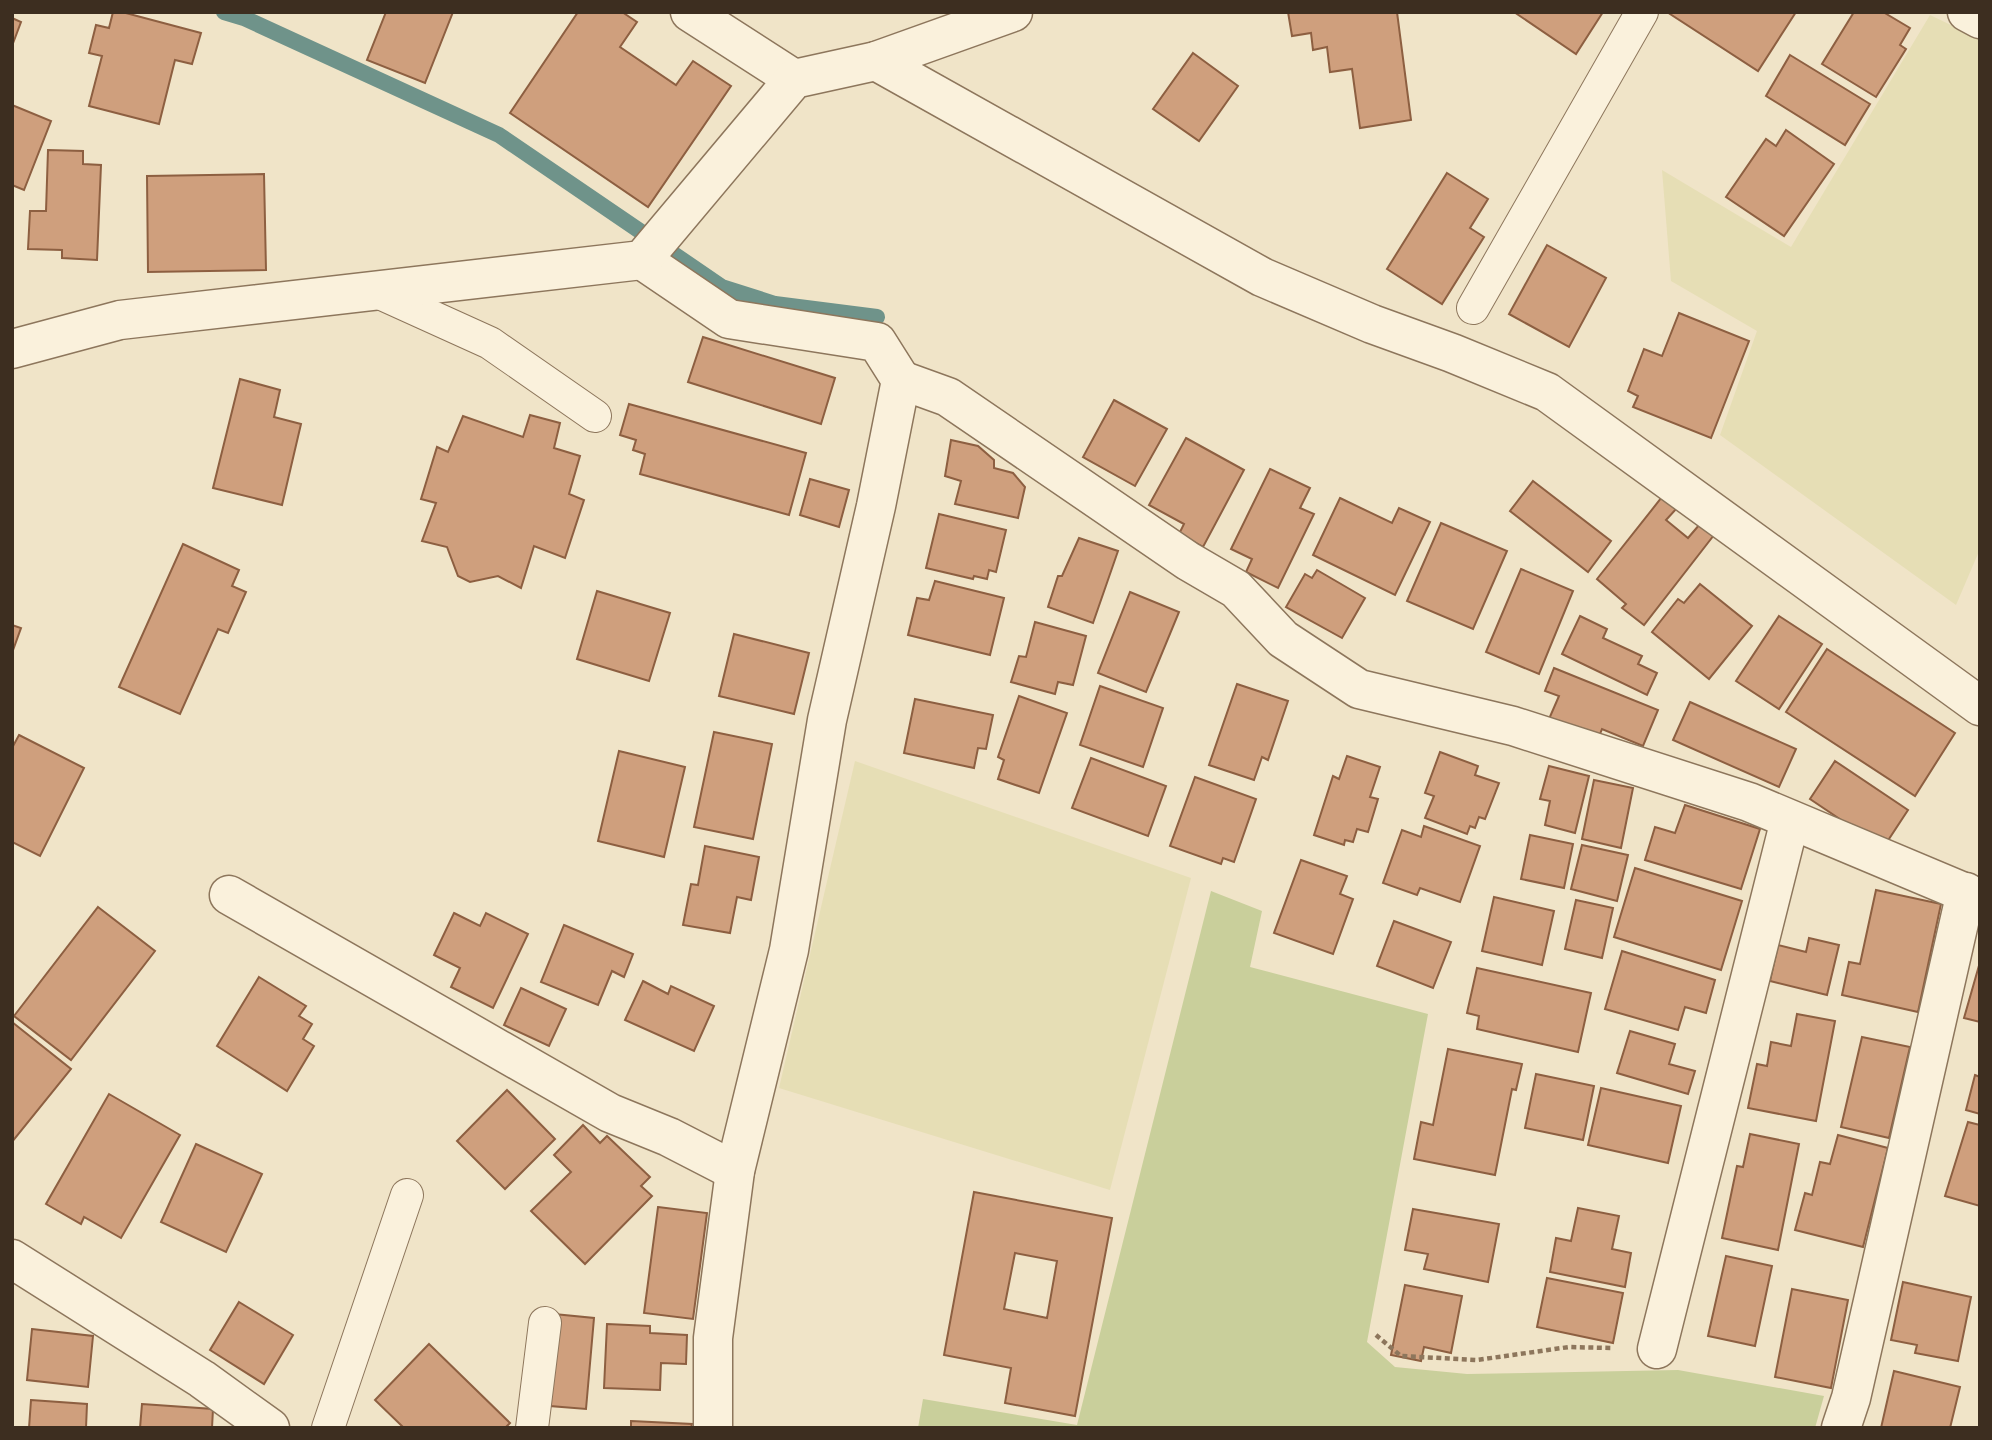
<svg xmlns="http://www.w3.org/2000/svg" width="1992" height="1440" viewBox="0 0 1992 1440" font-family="Georgia,serif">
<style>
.farmland{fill:#e6deb5}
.green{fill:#c9cf9b}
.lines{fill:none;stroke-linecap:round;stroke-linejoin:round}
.stream{stroke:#6f938a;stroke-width:16}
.building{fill:#cf9f7d;stroke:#8d5f41;stroke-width:2;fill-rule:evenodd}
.service-casing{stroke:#8d765c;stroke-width:34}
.minor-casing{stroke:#8d765c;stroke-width:41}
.path{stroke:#8d765c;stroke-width:4.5;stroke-dasharray:5 3.5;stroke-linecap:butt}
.service{stroke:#faf1dc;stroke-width:32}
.minor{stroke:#faf1dc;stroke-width:38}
</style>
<rect width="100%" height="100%" fill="#f0e4c8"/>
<g class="farmland">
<polygon points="1930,15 1980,39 1980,549 1956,605 1720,435 1757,331 1671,281 1662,170 1791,247"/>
<polygon points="855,761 1191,878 1110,1190 779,1088"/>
</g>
<polygon class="green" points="1211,891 1262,911 1250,967 1428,1014 1367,1342 1395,1367 1467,1374 1678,1370 1824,1396 1815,1428 918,1428 923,1399 1077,1425"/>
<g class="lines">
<polyline class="stream" points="224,12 244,18 499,135 722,287 775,304 877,317"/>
</g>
<g class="building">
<polygon points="113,12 122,12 201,33 192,64 175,60 159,124 89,106 102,56 89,53 96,25 109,28"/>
<polygon points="386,12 453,12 425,83 367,60"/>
<polygon points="578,12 622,12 637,22 620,47 676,85 693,61 731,86 648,207 510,113"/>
<polygon points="1288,12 1397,12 1411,120 1360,128 1352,69 1330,72 1327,47 1313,50 1311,33 1292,36"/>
<polygon points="1514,12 1603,12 1576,54"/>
<polygon points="1667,12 1796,12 1758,71"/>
<polygon points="1854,12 1883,12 1910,28 1900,45 1906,49 1876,97 1822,64"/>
<polygon points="12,18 21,22 12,46"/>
<polygon points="1193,53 1238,86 1199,141 1153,109"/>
<polygon points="1790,55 1870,104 1845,145 1766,96"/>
<polygon points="12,105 51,121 24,190 12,185"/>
<polygon points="1786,130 1834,164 1784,236 1726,197 1766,139 1776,146"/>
<polygon points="48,150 83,151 83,164 101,165 97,260 62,258 62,250 28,249 30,211 46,211"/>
<polygon points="1447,173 1488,199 1470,228 1484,237 1442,304 1387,269"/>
<polygon points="264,174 266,270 148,272 147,176"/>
<polygon points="1547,245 1606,278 1569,347 1509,314"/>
<polygon points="1679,313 1749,341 1711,438 1633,407 1638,396 1628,391 1644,349 1662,356"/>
<polygon points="703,337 835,378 821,424 688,382"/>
<polygon points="240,379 280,390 274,417 301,424 282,505 213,488"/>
<polygon points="1114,400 1167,429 1135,486 1083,457"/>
<polygon points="629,404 806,453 789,515 640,474 645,454 633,450 636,440 620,435"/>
<polygon points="530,415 560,423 554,448 580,456 569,494 584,500 565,558 534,546 521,588 498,576 470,582 458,576 447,547 422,541 436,503 421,499 437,447 448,452 463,416 523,437"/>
<polygon points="1186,438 1244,470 1203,547 1179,534 1184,524 1149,505"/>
<polygon points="951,440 978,446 994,460 994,468 1013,473 1025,487 1018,518 955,504 961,481 945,476"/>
<polygon points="1270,469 1310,488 1300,508 1314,514 1278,588 1246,572 1252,559 1231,549"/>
<polygon points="810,479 849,490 839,527 800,515"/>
<polygon points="1533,481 1611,541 1588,572 1510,511"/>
<polygon points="1662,497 1677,508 1666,520 1688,538 1700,524 1714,535 1644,625 1622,608 1626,604 1597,579"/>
<polygon points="1340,498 1392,523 1399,508 1430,522 1395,595 1313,555"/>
<polygon points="939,514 1006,530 996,572 989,570 987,579 974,576 973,579 926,568"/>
<polygon points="1441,523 1507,551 1473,629 1407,601"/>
<polygon points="1079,538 1118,551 1093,623 1048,607 1058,576 1062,576"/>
<polygon points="183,544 239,570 232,586 246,592 228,633 218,629 180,714 119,687"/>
<polygon points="1521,569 1573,591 1539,674 1486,652"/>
<polygon points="1317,570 1365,598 1342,638 1286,607 1305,574 1312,578"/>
<polygon points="935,581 1004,598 990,655 908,635 917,598 929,600"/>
<polygon points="1700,584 1752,626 1709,679 1652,632 1678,599 1684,603"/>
<polygon points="597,591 670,613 649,681 577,659"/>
<polygon points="1130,592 1179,612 1146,692 1098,673"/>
<polygon points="1580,616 1607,629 1603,638 1642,656 1638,664 1657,673 1647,695 1562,654"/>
<polygon points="1779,616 1822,644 1779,709 1736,681"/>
<polygon points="1035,622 1086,636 1073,685 1058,682 1055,694 1011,682 1019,656 1026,657"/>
<polygon points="12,625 21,628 12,653"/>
<polygon points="734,634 809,653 794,714 719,696"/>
<polygon points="1827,649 1955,733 1915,796 1786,712"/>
<polygon points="1554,668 1658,710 1643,746 1602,729 1598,739 1549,719 1559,696 1545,691"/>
<polygon points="1237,684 1288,701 1268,760 1262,757 1254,780 1209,765"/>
<polygon points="1100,686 1163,708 1143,767 1080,745"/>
<polygon points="1019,696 1067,713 1039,793 998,779 1004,760 998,757"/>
<polygon points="915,699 993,715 986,749 978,748 974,768 904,753"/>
<polygon points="1690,702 1796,749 1779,787 1673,740"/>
<polygon points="714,732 772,744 753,839 694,827"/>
<polygon points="19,735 84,768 40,856 12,842 12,748"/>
<polygon points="619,751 685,767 664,857 598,841"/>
<polygon points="1440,752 1478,766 1475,775 1499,783 1485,819 1479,817 1475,828 1470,826 1467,834 1425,818 1434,796 1425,793"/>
<polygon points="1347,756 1380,767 1370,797 1378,799 1368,832 1357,829 1353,842 1345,840 1344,845 1314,835 1333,776 1339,779"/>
<polygon points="1091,758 1166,786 1148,836 1072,808"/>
<polygon points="1835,761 1908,810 1883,848 1810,799"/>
<polygon points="1549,766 1589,776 1575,833 1545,825 1550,801 1540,799"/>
<polygon points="1195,777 1256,799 1234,862 1223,858 1221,864 1170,846"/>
<polygon points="1594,780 1633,788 1621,848 1582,839"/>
<polygon points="1685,805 1760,829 1741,889 1645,860 1655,827 1675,833"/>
<polygon points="1424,826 1480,846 1460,902 1420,888 1417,895 1383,883 1402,830 1421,837"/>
<polygon points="1530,835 1573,844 1564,888 1521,879"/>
<polygon points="1582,845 1628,855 1617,901 1571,889"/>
<polygon points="705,846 759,857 751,900 737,897 730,933 683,925 691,884 698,885"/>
<polygon points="1301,860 1347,876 1340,894 1353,899 1333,954 1274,933"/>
<polygon points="1635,868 1742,901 1721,970 1614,937"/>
<polygon points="1876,890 1941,904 1918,1012 1842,995 1849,962 1860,964"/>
<polygon points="1494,897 1554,911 1542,965 1482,951"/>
<polygon points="1576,900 1613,908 1602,958 1565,949"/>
<polygon points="98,907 155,951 71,1060 14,1016"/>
<polygon points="454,913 480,926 486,913 528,934 493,1008 451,987 460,968 434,955"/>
<polygon points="1394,921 1451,942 1433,988 1377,966"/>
<polygon points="564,925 633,954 624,977 612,971 598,1005 541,982"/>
<polygon points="1809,938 1839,945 1827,995 1770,981 1778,945 1806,952"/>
<polygon points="1622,951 1715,980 1706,1013 1685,1007 1678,1030 1605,1009"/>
<polygon points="1980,962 1980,1022 1964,1018"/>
<polygon points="1477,968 1591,993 1578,1052 1477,1029 1479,1016 1467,1013"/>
<polygon points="259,977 306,1006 299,1016 312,1024 303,1039 314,1046 287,1091 217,1046"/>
<polygon points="643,981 668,994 671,986 714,1006 694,1051 625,1020"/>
<polygon points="521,988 566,1009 549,1046 504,1025"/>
<polygon points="1797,1014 1835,1021 1816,1121 1748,1108 1757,1064 1767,1066 1771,1042 1791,1046"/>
<polygon points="12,1022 71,1069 12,1142"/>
<polygon points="1630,1031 1675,1044 1669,1064 1695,1071 1688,1094 1617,1073"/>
<polygon points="1862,1037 1910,1047 1889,1138 1841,1127"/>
<polygon points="1448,1049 1522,1064 1516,1090 1512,1089 1495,1175 1414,1159 1421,1122 1433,1125"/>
<polygon points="1536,1074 1594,1086 1583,1140 1525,1128"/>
<polygon points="1975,1075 1980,1077 1980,1114 1966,1110"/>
<polygon points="1601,1088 1681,1106 1668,1163 1588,1145"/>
<polygon points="507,1090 555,1139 505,1189 457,1141"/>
<polygon points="109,1094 180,1135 121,1238 84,1217 81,1224 46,1204"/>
<polygon points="1968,1122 1980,1125 1980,1206 1945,1196"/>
<polygon points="583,1125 600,1143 607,1136 650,1177 641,1186 652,1196 585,1264 531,1211 571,1172 554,1155"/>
<polygon points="1750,1134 1799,1144 1778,1250 1722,1238 1737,1166 1743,1167"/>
<polygon points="1838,1135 1888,1148 1863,1247 1795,1230 1805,1193 1812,1195 1820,1162 1830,1164"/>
<polygon points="196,1144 262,1174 226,1252 161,1222"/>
<path d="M 974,1192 L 1112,1218 L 1075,1416 L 1005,1403 L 1011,1368 L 944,1355 ZM 1015,1253 L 1057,1261 L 1047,1318 L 1004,1309 Z"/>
<polygon points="658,1207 707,1213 693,1319 644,1313"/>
<polygon points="1578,1208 1619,1216 1612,1249 1631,1253 1625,1287 1550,1272 1556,1238 1571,1241"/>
<polygon points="1413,1209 1499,1224 1488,1282 1424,1269 1428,1254 1405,1250"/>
<polygon points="1726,1256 1772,1266 1755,1346 1708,1336"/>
<polygon points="1547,1278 1623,1293 1613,1343 1537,1327"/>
<polygon points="1903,1282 1971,1297 1958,1361 1915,1353 1917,1345 1891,1340"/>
<polygon points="1405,1285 1462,1296 1451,1353 1424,1347 1421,1361 1391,1355"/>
<polygon points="1792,1289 1848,1300 1831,1388 1775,1377"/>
<polygon points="239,1302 293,1335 264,1384 210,1350"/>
<polygon points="554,1314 594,1318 586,1409 550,1406"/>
<polygon points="607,1324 650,1326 650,1333 687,1335 686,1364 661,1363 660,1390 604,1388"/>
<polygon points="32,1329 93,1336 88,1387 27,1380"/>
<polygon points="429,1344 510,1423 505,1428 404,1428 375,1400"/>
<polygon points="1894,1371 1960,1387 1950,1428 1881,1428"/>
<polygon points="31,1400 87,1404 86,1428 29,1428"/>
<polygon points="142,1404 213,1409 212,1428 140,1428"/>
<polygon points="631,1421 692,1424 691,1428 631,1428"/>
</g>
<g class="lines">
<defs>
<g id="service">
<polyline points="373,290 490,343 595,416"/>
<polyline points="1473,308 1642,12"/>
<polyline points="328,1428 407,1195"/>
<polyline points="532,1428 545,1323"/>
</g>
<g id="minor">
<polyline points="690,12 794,79"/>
<polyline points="1967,12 1980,19"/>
<polyline points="876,61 1262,277 1372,324 1452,353 1547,392 1980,706"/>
<polyline points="642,260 729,319 877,342 901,380 876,506 827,720 789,950 735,1171 713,1338 713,1428"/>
<polyline points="12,349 120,320 642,260 794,79 876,61 1013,12"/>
<polyline points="901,380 948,397 1188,561 1236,589 1283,639 1359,689 1513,726 1749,802 1980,899"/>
<polyline points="229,895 610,1113 669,1137 735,1171"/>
<polyline points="12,1259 202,1379 270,1428"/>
<polyline points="1657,1349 1790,820"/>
<polyline points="1841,1428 1851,1398 1966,892"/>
</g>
</defs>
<use href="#service" class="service-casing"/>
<use href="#minor" class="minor-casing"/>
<polyline class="path" points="1376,1335 1401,1356 1477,1360 1569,1347 1611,1348"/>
<use href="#service" class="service"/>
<use href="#minor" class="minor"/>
</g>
<rect width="1992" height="1440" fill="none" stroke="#3d2e20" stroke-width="28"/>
</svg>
